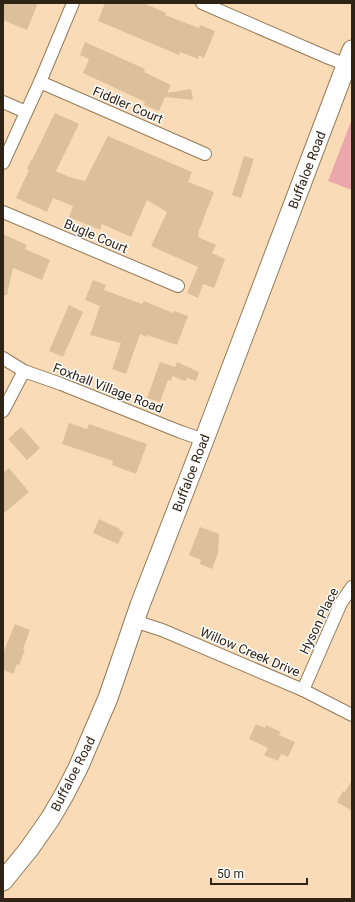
<svg xmlns="http://www.w3.org/2000/svg" width="355" height="902" viewBox="0 0 355 902" font-family="Roboto,sans-serif">
<style>
.green{fill:#eba7ac}
.building{fill:#dcc09b}
.lines{fill:none;stroke-linecap:round;stroke-linejoin:round}
.street-casing{stroke:#947a58;stroke-width:14}
.primary-casing{stroke:#947a58;stroke-width:21}
.street{stroke:#fff;stroke-width:12}
.primary{stroke:#fff;stroke-width:19}
.labels{text-anchor:middle;dominant-baseline:central;stroke-width:3;stroke-linejoin:round;paint-order:stroke}
.street-label{font-size:13px;fill:#2e2315;stroke:#fff}
</style>
<rect width="100%" height="100%" fill="#f9dcb7"/>
<polygon class="green" points="352,119 352,190 328,181"/>
<g class="building">
<polygon points="3,3 38,3 27,30 3,20"/>
<polygon points="105,3 143,3 166,13 165,15 199,28 200,25 215,31 204,58 199,55 198,59 180,52 179,55 98,21"/>
<polygon points="85,42 145,69 144,72 171,85 167,93 191,89 193,100 165,97 159,111 144,105 145,102 83,73 89,59 80,55"/>
<polygon points="55,113 79,124 56,171 69,177 85,181 108,136 192,172 188,182 214,192 198,233 199,233 198,237 216,245 212,253 225,259 214,288 203,284 198,298 187,293 198,267 151,246 167,212 147,200 131,237 102,224 100,230 69,217 73,206 53,198 47,212 16,198 29,170 27,169 31,160 32,160"/>
<polygon points="244,156 254,159 241,198 232,195"/>
<polygon points="3,234 27,245 25,249 50,260 42,280 13,268 7,295 3,295"/>
<polygon points="93,280 106,285 104,290 142,304 144,301 173,313 174,311 188,316 177,345 147,335 147,337 140,334 126,374 112,369 121,343 90,335 100,306 85,300"/>
<polygon points="69,305 83,312 63,357 49,351"/>
<polygon points="160,362 175,367 177,362 199,372 196,381 187,378 185,381 172,376 171,381 168,380 160,402 147,398"/>
<polygon points="69,423 87,429 89,424 147,444 136,474 112,465 113,461 62,444"/>
<polygon points="21,427 40,448 27,460 8,439"/>
<polygon points="9,468 29,492 3,514 3,473"/>
<polygon points="99,519 120,529 119,530 124,532 118,544 93,533"/>
<polygon points="200,527 219,534 218,554 212,569 200,564 201,560 189,555"/>
<polygon points="15,624 30,630 23,649 25,650 19,665 17,664 13,674 3,670 3,653"/>
<polygon points="256,724 265,728 266,725 281,732 279,735 295,742 288,757 281,754 278,761 264,755 268,748 249,739"/>
<polygon points="352,780 352,811 337,802 343,791 345,792"/>
</g>
<g class="lines">
<defs>
<g id="street">
<polyline points="202,3 329,58 347,65"/>
<polyline points="40,82 205,154"/>
<polyline points="3,102 26,112"/>
<polyline points="3,163 40,82 73,3"/>
<polyline points="3,212 178,286"/>
<polyline points="3,358 24,371 61,384 181,432 204,440"/>
<polyline points="3,411 24,371"/>
<polyline points="134,621 162,630 303,690 352,715"/>
<polyline points="303,690 341,603 352,587"/>
</g>
<polyline id="primary" points="3,881 29,849 50,819 64,795 78,768 108,698 140,605 204,440 352,50"/>
</defs>
<use href="#street" class="street-casing"/>
<use href="#primary" class="primary-casing"/>
<use href="#street" class="street"/>
<use href="#primary" class="primary"/>
</g>
<g class="labels">
<g class="street-label">
<text transform="translate(128 105) rotate(23)">Fiddler Court</text>
<text transform="translate(307 170) rotate(-69)">Buffaloe Road</text>
<text transform="translate(96 236) rotate(23)">Bugle Court</text>
<text transform="translate(108 388) rotate(21)">Foxhall Village Road</text>
<text transform="translate(191 473) rotate(-69)">Buffaloe Road</text>
<text transform="translate(319 621) rotate(-64)">Hyson Place</text>
<text transform="translate(250 652) rotate(23)">Willow Creek Drive</text>
<text transform="translate(73 774) rotate(-63)">Buffaloe Road</text>
</g>
</g>
<rect width="355" height="902" fill="none" stroke="#2e2315" stroke-width="8"/>
<path d="M211 878v6h96v-6" fill="none" stroke="#2e2315" stroke-width="2"/>
<text x="217" y="878" font-size="12" fill="#2e2315" stroke="#ffffff" stroke-width="3" paint-order="stroke">50 m</text>
</svg>
